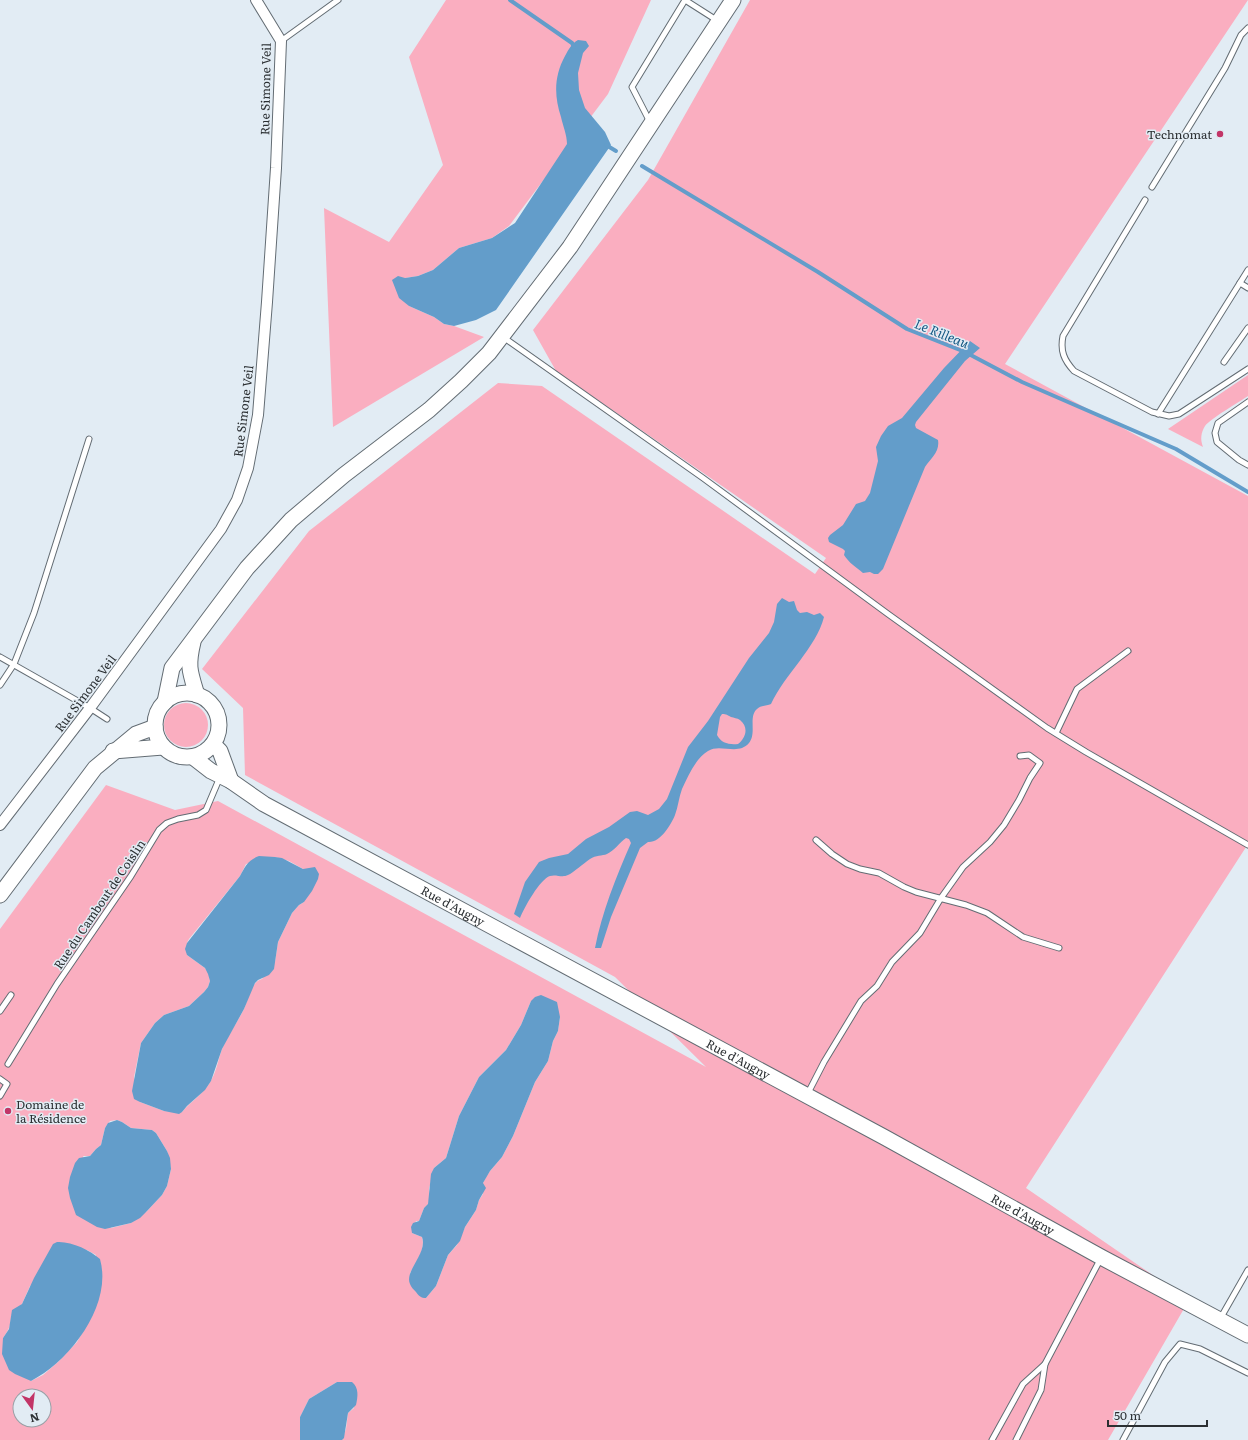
<svg xmlns="http://www.w3.org/2000/svg" width="1248" height="1440" viewBox="0 0 1248 1440" font-family="Literata,serif">
<style>
.green{fill:#faaec0;fill-rule:evenodd}
.water{fill:#639dca;fill-rule:evenodd}
.lines{fill:none;stroke-linecap:round;stroke-linejoin:round}
.stream{stroke:#639dca;stroke-width:4}
.service-casing{stroke:#636c73;stroke-width:7}
.minor-casing{stroke:#636c73;stroke-width:12}
.secondary-casing{stroke:#636c73;stroke-width:17}
.service{stroke:#fff;stroke-width:5}
.minor{stroke:#fff;stroke-width:10}
.secondary{stroke:#fff;stroke-width:15}
.poi-dot{fill:#c23567;stroke:#e2ecf4;stroke-width:1.5}
.labels{text-anchor:middle;dominant-baseline:central;stroke-width:3;stroke-linejoin:round;paint-order:stroke}
.street-label{font-size:12px;fill:#2b2f32;stroke:#e2ecf4}
.poi-label{font-size:12px;fill:#2b2f32;stroke:#e2ecf4;text-anchor:end}
.water-label{font-size:13px;font-style:italic;fill:#145783;stroke:#e2ecf4}
</style>
<rect width="100%" height="100%" fill="#e2ecf4"/>
<g class="green">
<polygon points="446,0 651,0 608,94 509,226 492,238 459,248 433,270 418,276 405,278 409,306 434,317 444,324 454,326 484,337 333,427 324,208 389,242 443,165 409,57"/>
<path d="M 750,0 L 1248,0 L 1005,364 L 1248,496 L 1248,844 L 1026,1188 L 1189,1300 L 1108,1440 L 342,1440 L 346,1429 L 348,1413 L 354,1408 L 352,1382 L 337,1382 L 309,1399 L 300,1417 L 300,1440 L 0,1440 L 0,929 L 106,785 L 175,810 L 218,801 L 706,1067 L 615,977 L 245,775 L 243,708 L 202,669 L 309,531 L 498,383 L 542,386 L 815,574 L 826,558 L 556,371 L 533,330 L 648,180 ZM 275,857 L 289,861 L 303,869 L 304,902 L 299,905 L 292,913 L 278,942 L 275,962 L 262,979 C 251,981 248,1000 244,1009 C 237,1023 228,1035 222,1049 C 218,1060 216,1074 209,1084 C 202,1095 190,1102 182,1112 L 164,1111 L 140,1102 L 134,1077 L 141,1043 L 155,1023 L 164,1015 L 189,1006 L 204,992 L 208,987 L 210,981 L 209,974 L 205,968 L 187,955 L 187,943 L 189,939 L 240,876 L 246,864 ZM 531,1001 L 560,1017 L 558,1031 L 553,1041 L 548,1061 L 535,1082 L 513,1136 L 502,1157 L 490,1171 L 486,1177 L 483,1183 L 483,1194 L 479,1200 L 476,1210 L 465,1227 L 457,1245 L 448,1255 L 436,1286 L 426,1298 L 410,1273 C 416,1263 426,1249 422,1237 L 412,1233 L 416,1221 L 419,1221 L 424,1208 L 428,1205 L 430,1196 L 429,1189 L 434,1168 L 446,1158 L 459,1116 L 479,1077 L 506,1050 L 521,1025 ZM 117,1120 L 122,1122 L 131,1128 L 152,1130 L 156,1133 L 167,1151 L 171,1169 L 167,1186 L 162,1195 L 147,1211 L 131,1223 L 111,1228 L 83,1156 L 90,1156 L 96,1149 L 101,1145 L 105,1128 L 110,1121 ZM 87,1250 L 96,1255 L 92,1316 L 77,1342 L 58,1362 L 43,1375 L 31,1381 L 3,1338 C 8,1331 11,1326 11,1316 L 22,1304 L 30,1286 ZM 20,1396 L 44,1396 L 44,1420 L 20,1420 Z"/>
<path d="M 1248,375 L 1248,396 C 1239,402 1210,419 1205,426 C 1201,433 1200,439 1203,447 L 1168,429 Z"/>
<circle cx="186" cy="725" r="22"/>
</g>
<g class="water">
<path d="M 578,40 L 586,41 L 589,46 L 583,53 L 578,73 L 579,90 L 585,108 L 605,132 L 611,145 L 496,310 L 476,320 L 454,326 L 444,324 L 434,317 L 409,306 L 399,298 L 392,280 L 398,276 L 405,278 L 418,276 L 433,270 L 459,248 L 492,238 L 515,223 L 567,144 C 567,135 563,126 561,117 C 554,96 554,76 565,56 C 569,49 571,44 578,40 Z"/>
<path d="M 970,341 L 980,348 L 965,361 L 916,422 L 915,425 L 916,428 L 938,440 C 940,452 931,458 925,467 L 883,569 L 878,574 L 874,574 L 870,572 L 863,573 C 856,567 849,563 844,555 L 845,551 L 843,549 L 829,542 L 828,538 L 830,535 L 843,525 L 856,504 L 865,501 L 870,493 L 878,461 L 876,447 L 881,436 L 888,426 L 902,418 L 944,368 Z"/>
<path d="M 782,598 L 789,602 L 794,601 L 797,610 L 800,613 L 807,612 L 814,615 L 820,613 L 824,617 C 816,648 785,674 771,704 C 767,706 761,705 757,709 C 748,717 757,733 749,743 C 738,756 720,743 708,751 C 696,758 688,776 682,789 C 679,797 678,807 675,815 C 671,825 660,843 648,842 L 640,848 L 611,917 L 601,948 L 595,948 C 602,912 616,877 631,843 L 629,839 L 626,838 C 620,842 614,851 607,854 C 602,856 596,855 590,859 C 584,863 573,873 568,875 C 562,878 556,874 550,876 C 540,879 524,908 520,918 L 514,914 L 525,882 L 539,862 L 549,858 L 568,854 L 586,839 L 609,827 L 630,812 L 637,811 L 648,815 L 659,809 L 667,799 L 688,747 L 708,721 L 749,658 L 769,633 L 774,622 L 777,604 ZM 722,714 C 727,714 727,715 731,717 C 734,718 737,718 740,720 C 749,727 746,738 738,744 C 729,745 721,743 717,735 L 720,717 Z"/>
<path d="M 259,856 L 275,857 L 282,858 L 303,869 L 315,867 L 319,874 L 318,879 L 312,891 L 304,902 L 299,905 L 292,913 L 278,942 L 274,969 L 269,975 L 258,980 L 255,983 L 244,1009 L 222,1049 L 211,1081 L 205,1090 L 187,1106 L 182,1112 L 179,1114 L 164,1111 L 140,1102 L 134,1099 L 132,1091 L 141,1043 L 155,1023 L 164,1015 L 189,1006 L 204,992 L 208,987 L 210,981 L 208,974 L 205,968 L 187,955 L 185,949 L 187,943 L 240,876 C 245,867 248,860 259,856 Z"/>
<path d="M 541,995 L 557,1002 L 560,1017 L 558,1031 L 553,1041 L 548,1061 L 535,1082 L 513,1136 L 502,1157 L 490,1171 L 483,1183 L 486,1188 L 479,1200 L 476,1210 L 465,1227 L 460,1241 L 448,1255 L 436,1286 L 426,1298 C 421,1298 419,1296 416,1292 C 414,1290 411,1287 410,1284 C 404,1271 428,1253 422,1237 L 412,1233 L 411,1227 L 413,1223 L 419,1221 L 424,1208 L 428,1204 L 431,1174 L 434,1168 L 446,1158 L 459,1116 L 479,1077 L 506,1050 L 521,1025 L 531,1001 L 535,997 Z"/>
<polygon points="117,1120 122,1122 131,1128 152,1130 156,1133 167,1151 170,1158 171,1169 167,1186 162,1195 147,1211 140,1218 131,1223 105,1229 97,1227 76,1215 70,1198 68,1188 70,1177 75,1163 79,1158 90,1156 96,1149 101,1145 105,1128 108,1123"/>
<path d="M 57,1242 C 71,1241 90,1250 100,1259 C 113,1305 70,1361 31,1381 L 15,1374 L 9,1370 L 2,1354 L 3,1338 L 9,1329 L 12,1310 L 22,1304 L 34,1278 L 53,1244 Z"/>
<path d="M 337,1382 L 352,1382 C 359,1388 358,1396 356,1405 L 348,1413 L 344,1438 L 342,1440 L 300,1440 L 300,1417 L 309,1399 Z"/>
</g>
<g class="lines">
<g class="stream">
<polyline points="510,0 572,43 574,47"/>
<polyline points="606,145 616,151"/>
<polyline points="642,166 818,272 907,329 965,352 1022,382 1176,449 1248,492"/>
</g>
<defs>
<g id="service">
<polyline points="281,41 338,0"/>
<polyline points="650,122 632,87 685,0 718,21"/>
<polyline points="1152,187 1225,68 1241,35 1248,28"/>
<path d="M 1145,200 L 1063,336 C 1060,351 1064,360 1074,371 L 1152,412 L 1169,416 L 1179,414 L 1248,369"/>
<polyline points="1240,283 1248,288"/>
<polyline points="503,337 703,478 888,614 1047,728 1086,752 1248,845"/>
<polyline points="1224,362 1248,328"/>
<polyline points="1248,402 1218,423 1215,433 1217,442 1239,460 1248,465"/>
<polyline points="1158,414 1248,270"/>
<polyline points="0,657 90,708 107,719"/>
<polyline points="0,685 14,664 34,613 89,439"/>
<polyline points="1056,733 1077,689 1128,651"/>
<polyline points="816,840 832,854 847,864 860,869 879,873 904,887 916,892 966,905 987,913 1023,937 1059,948"/>
<polyline points="0,1011 11,995"/>
<polyline points="8,1064 57,984 131,876 159,830 167,823 178,819 198,815 206,810 220,777"/>
<polyline points="0,1079 7,1084 0,1096"/>
<polyline points="807,1095 824,1062 861,1001 877,986 892,962 920,933 941,898 963,867 990,842 1004,825 1019,800 1030,778 1040,763 1029,755 1020,756"/>
<polyline points="1220,1319 1248,1270"/>
<polyline points="992,1440 1023,1384 1045,1364"/>
<polyline points="1016,1440 1041,1390 1045,1364 1101,1258"/>
<polyline points="1123,1440 1165,1362 1180,1344 1200,1349 1248,1373"/>
</g>
<polyline id="minor" points="0,825 90,708 221,529 237,500 248,468 258,415 267,302 276,168 281,41 256,0"/>
<g id="secondary">
<path d="M 193,642 C 187,667 190,672 197,695"/>
<circle cx="187" cy="725" r="32"/>
<polyline points="165,702 172,668 247,568 291,520 344,475 429,410 461,381 489,353 570,247 733,0"/>
<polyline points="213,744 220,751 231,781"/>
<polyline points="113,751 163,747"/>
<path id="s1" d="M 193,757 L 211,771 L 231,781 L 264,804 L 884,1137 L 1101,1257 L 1248,1335"/>
<polyline points="0,895 95,768 136,734 155,727"/>
</g>
</defs>
<use href="#service" class="service-casing"/>
<use href="#minor" class="minor-casing"/>
<use href="#secondary" class="secondary-casing"/>
<use href="#service" class="service"/>
<use href="#minor" class="minor"/>
<use href="#secondary" class="secondary"/>
</g>
<g class="poi-dot">
<circle cx="1220" cy="134" r="4"/>
<circle cx="8" cy="1111" r="4"/>
</g>
<g class="labels">
<g class="street-label">
<text transform="translate(265 89) rotate(-89)">Rue Simone Veil</text>
<text transform="translate(243 411) rotate(-83)">Rue Simone Veil</text>
<text transform="translate(85 693) rotate(-53)">Rue Simone Veil</text>
<text transform="translate(99 904) rotate(-56)">Rue du Cambout de Coislin</text>
<text stroke="none"><textPath href="#s1" startOffset="300">Rue d'Augny</textPath></text>
<text stroke="none"><textPath href="#s1" startOffset="624">Rue d'Augny</textPath></text>
<text stroke="none"><textPath href="#s1" startOffset="948">Rue d'Augny</textPath></text>
</g>
<g class="poi-label">
<text x="1212" y="134">Technomat</text>
<text x="16" y="1104" text-anchor="start">Domaine de<tspan x="16" dy="14">la Résidence</tspan></text>
</g>
<g class="water-label">
<text transform="translate(942 333) rotate(22)">Le Rilleau</text>
</g>
</g>
<g transform="translate(32 1408) rotate(165)"><circle r="19" fill="#e2ecf4" stroke="#99a0a6"/>
<path d="M0-3L7 15L0 10L-7 15Z" fill="#c23567"/>
<text y="-6" font-size="11" font-weight="bold" text-anchor="middle" fill="#2b2f32">N</text>
</g>
<path d="M1108 1420v6h99v-6" fill="none" stroke="#2b2f32" stroke-width="2"/>
<text x="1114" y="1420" font-size="12" fill="#2b2f32" stroke="#e2ecf4" stroke-width="3" paint-order="stroke">50 m</text>
</svg>
